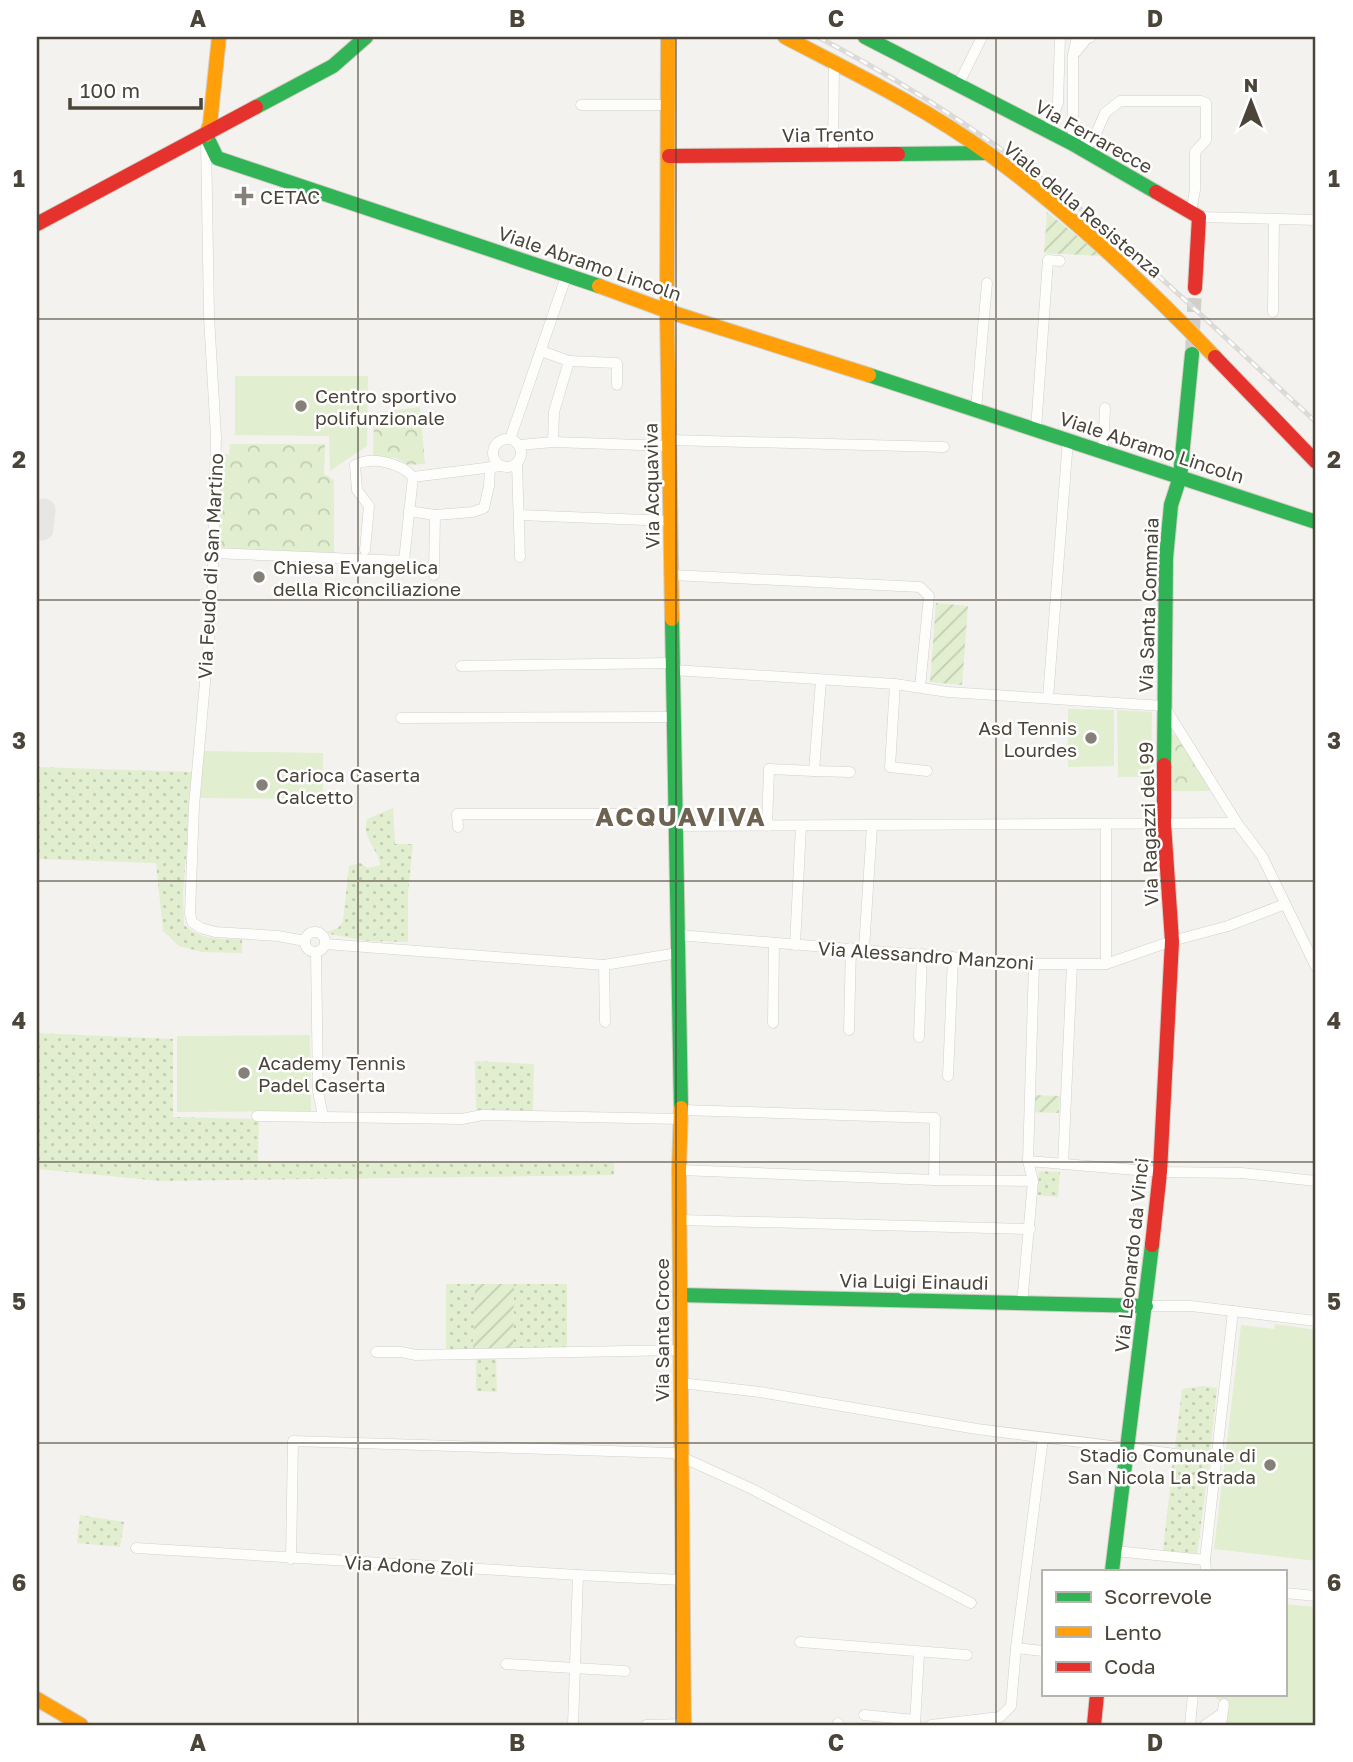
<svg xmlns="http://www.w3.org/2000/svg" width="1353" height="1762" viewBox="0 0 1353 1762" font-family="'Golos Text',sans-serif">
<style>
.grass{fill:url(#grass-dots)}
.forest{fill:url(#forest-crowns)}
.garden{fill:url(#garden-furrows)}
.pitch{fill:#e1eecf}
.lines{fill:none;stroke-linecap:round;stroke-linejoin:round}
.taxiway{stroke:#e8e6e4;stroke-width:23}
.secondary-tunnel{stroke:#d2cfca;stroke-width:14;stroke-dasharray:14 7;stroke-linecap:butt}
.street-casing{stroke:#d2d0cb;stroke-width:11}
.fast-casing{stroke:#d3cfc5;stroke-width:16}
.slow-casing{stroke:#d3cfc5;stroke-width:16}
.jam-casing{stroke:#d3cfc5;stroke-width:16}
.street{stroke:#fdfdfc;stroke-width:10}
.fast{stroke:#30b455;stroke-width:14}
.slow{stroke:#ff9f0a;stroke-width:14}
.jam{stroke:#e5322d;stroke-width:14}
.rail-casing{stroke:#dbdbda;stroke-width:5}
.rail{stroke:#fff;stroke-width:2.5;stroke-dasharray:8;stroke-linecap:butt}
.grid{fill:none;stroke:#4b4439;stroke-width:2;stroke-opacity:0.55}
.poi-dot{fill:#868178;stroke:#fff;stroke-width:2.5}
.labels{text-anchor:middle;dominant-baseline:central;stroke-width:5;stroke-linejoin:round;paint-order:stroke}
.street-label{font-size:19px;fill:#4b4439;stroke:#fff}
.poi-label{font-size:19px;fill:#4b4439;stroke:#fff;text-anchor:start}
.district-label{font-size:26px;font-weight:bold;letter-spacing:2px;fill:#6e6250;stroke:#fff}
.neatline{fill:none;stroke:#4b4439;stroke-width:2.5}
.grid-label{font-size:23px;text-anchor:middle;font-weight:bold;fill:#4b4439}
</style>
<defs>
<pattern id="grass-dots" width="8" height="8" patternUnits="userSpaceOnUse" patternTransform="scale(1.75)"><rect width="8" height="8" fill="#e1eecf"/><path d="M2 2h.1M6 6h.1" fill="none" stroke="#c3cdb2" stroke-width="1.8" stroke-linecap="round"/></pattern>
<pattern id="forest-crowns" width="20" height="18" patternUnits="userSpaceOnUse" patternTransform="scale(1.75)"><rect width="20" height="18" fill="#e1eecf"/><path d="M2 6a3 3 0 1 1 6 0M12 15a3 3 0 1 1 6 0" fill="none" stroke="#c3cdb2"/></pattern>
<pattern id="garden-furrows" width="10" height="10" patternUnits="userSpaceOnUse" patternTransform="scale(1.75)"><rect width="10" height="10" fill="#e1eecf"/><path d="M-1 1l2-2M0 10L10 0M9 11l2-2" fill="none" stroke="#c3cdb2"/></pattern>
</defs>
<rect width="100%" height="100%" fill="#f4f2ee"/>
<g class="grass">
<path d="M 37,767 L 193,772 L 183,893 L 184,925 C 201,940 220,939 242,939 L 242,953 L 202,952 L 179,946 L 163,931 L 156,863 L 37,859 Z"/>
<path d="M 393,808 L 395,844 L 413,844 L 408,893 L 408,942 L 367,941 L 324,933 L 338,928 L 343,921 L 349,866 L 360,863 L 368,868 L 380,865 C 378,848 361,837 367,819 Z"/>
<polygon points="37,1033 173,1039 173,1117 259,1119 258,1161 614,1163 614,1175 161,1181 37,1169"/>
<polygon points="475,1061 534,1064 533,1111 476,1110"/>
<polygon points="1039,1171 1060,1172 1058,1197 1037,1195"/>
<polygon points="446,1284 475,1284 473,1351 446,1352"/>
<polygon points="514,1284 567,1284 567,1350 513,1351"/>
<polygon points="476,1357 496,1357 497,1392 476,1391"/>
<polygon points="1203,1386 1217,1388 1210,1453 1175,1448 1182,1389"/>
<polygon points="1173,1460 1209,1464 1197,1555 1163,1551"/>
<polygon points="80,1515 124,1522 120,1547 77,1543"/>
</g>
<g class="forest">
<polygon points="420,407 425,464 408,465 397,458 373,457 374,413"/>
<polygon points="230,444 325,444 324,474 334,480 334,553 223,549 219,545 220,454 229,454"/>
<polygon points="1172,734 1177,736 1212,791 1169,791 1170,735"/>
</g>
<g class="garden">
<polygon points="1047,212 1102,256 1044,253"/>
<polygon points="936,603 968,606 962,685 930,682"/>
<polygon points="1033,1095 1060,1096 1059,1113 1032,1112"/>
<polygon points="475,1284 514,1284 513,1351 473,1351"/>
</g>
<g class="pitch">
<polygon points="235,376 368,376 367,446 330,471 329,436 235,435"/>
<polygon points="1068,709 1114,710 1114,766 1068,767"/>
<polygon points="1117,710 1152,712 1151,777 1118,777"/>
<polygon points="203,751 323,753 323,799 199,798"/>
<polygon points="310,1035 311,1111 177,1112 177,1036"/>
<polygon points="1275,1324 1316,1330 1316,1561 1214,1549 1241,1325 1274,1329"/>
<polygon points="1285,1604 1316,1607 1316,1725 1226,1725 1224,1704 1210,1694 1285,1694"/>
</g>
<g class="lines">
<polyline class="taxiway" points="42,529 44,510"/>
<polyline class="secondary-tunnel" points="1192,354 1195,288"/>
<defs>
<g id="street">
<polyline points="1076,52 1087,38 1091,37"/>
<polyline points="958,85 982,37"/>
<polyline points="581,105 668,105"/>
<polyline points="1047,131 1058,103 1060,37"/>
<polyline points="206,139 209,317 216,437 212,604 194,806 190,913 192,922 201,928 215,932 278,936 305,941"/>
<polyline points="1073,144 1073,55 1077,37"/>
<polyline points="1084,150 1095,136 1105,113 1120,101 1201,101 1206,103 1206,140 1195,152 1195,190 1191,213"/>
<polyline points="833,153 834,63"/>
<polyline points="1199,217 1316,220"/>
<polyline points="1273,312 1274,219"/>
<polyline points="541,351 569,361 554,412 553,442"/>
<polyline points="569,361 617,363 617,385"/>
<polyline points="976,409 987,283"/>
<polyline points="1036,429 1048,260 1060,261"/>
<circle cx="507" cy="453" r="14"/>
<polyline points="510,439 567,274"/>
<polyline points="670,440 944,447"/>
<polyline points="520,445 553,442 670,446"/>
<polyline points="1103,451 1105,408"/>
<polyline points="517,464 520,557"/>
<polyline points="409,511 435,515 434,575"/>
<polyline points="435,515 473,512 484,508 489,486 490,467"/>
<polyline points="519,515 671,521"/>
<path d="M 365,550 L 369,506 L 357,490 L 355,465 C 372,456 401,463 413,477"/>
<polyline points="213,553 404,561 413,477 501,466"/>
<polyline points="672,575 920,587 929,596 920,687"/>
<polyline points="461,666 673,663"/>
<polyline points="673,670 895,684 948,692 1164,706 1237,823 1262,856 1316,967"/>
<polyline points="895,684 890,767 927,771"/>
<polyline points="1048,698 1068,440"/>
<polyline points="401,718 674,717"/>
<polyline points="814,771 850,772"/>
<polyline points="676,826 1237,823"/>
<polyline points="767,826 769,769 814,771 821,680"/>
<polyline points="458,827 457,814 676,814"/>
<circle cx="315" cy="942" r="10"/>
<polyline points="678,935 1034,964 1106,964 1172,941 1228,926 1285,904"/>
<polyline points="325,944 604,965 678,953"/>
<polyline points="795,945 801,826"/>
<polyline points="864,949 872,826"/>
<polyline points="316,952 318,1091 323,1117"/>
<polyline points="1106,964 1106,824"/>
<polyline points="604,965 605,1022"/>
<polyline points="773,1023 774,943"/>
<polyline points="849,1030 851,948"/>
<polyline points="919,1037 922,954"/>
<polyline points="948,1076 953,957"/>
<polyline points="681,1110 935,1118 934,1180"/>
<polyline points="257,1116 462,1119 482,1115 681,1119"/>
<polyline points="1028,1161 1160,1172 1242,1173 1316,1181"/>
<polyline points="1063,1164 1072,965"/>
<polyline points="679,1170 934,1180 1033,1181"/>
<polyline points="680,1220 1030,1229"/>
<polyline points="1022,1304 1033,1181 1028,1161 1034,964"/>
<polyline points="1146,1306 1191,1306 1316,1321"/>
<polyline points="376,1352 401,1352 416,1355 681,1350"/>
<polyline points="681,1383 760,1392 977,1429 1215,1459"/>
<polyline points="136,1548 578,1575 681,1580"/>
<polyline points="1115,1551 1205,1560"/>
<polyline points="291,1559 293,1441 673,1453 752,1489 971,1603"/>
<polyline points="1206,1571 1205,1560 1233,1311"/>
<polyline points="1285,1593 1316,1596"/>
<polyline points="800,1642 967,1655"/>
<polyline points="1016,1648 1043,1651"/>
<polyline points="506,1664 625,1671"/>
<polyline points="864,1715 915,1720"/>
<polyline points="573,1725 578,1575"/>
<polyline points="646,1725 684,1724"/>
<polyline points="838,1725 838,1723"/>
<polyline points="915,1725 919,1653"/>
<polyline points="931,1725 1000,1717 1011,1706 1016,1648 1043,1438"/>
<polyline points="1190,1725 1193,1694"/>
<polyline points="1205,1725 1221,1714"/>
<polyline points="1221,1725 1224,1704"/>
</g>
<g id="fast">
<polyline points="865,37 1073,144 1156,192"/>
<polyline points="256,107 333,66 366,37"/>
<polyline points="206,135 217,158 599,286"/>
<polyline points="898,154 987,153"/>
<polyline points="869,375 1316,522"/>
<polyline points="672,619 681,1108"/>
<polyline points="1164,765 1166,558 1171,505 1180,477 1192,354"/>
<polyline points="680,1295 1146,1306"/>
<polyline points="1112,1571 1152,1245"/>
</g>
<g id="slow">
<polyline points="668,37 667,311 672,619"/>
<path d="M 785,37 C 854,73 926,108 989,154 C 1071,214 1145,284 1215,357"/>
<polyline points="206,135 210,124 219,37"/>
<polyline points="599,286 667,311 869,375"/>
<polyline points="681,1108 679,1170 684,1725"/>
<polyline points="37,1699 81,1725"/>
</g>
<g id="jam">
<polyline points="669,156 898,154"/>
<polyline points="1156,192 1199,217 1195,288"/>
<polyline points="37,224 256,107"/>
<polyline points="1215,357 1316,462"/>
<polyline points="1152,1245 1160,1172 1172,941 1164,824 1164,765"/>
<polyline points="1094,1725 1097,1694"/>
</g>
</defs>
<use href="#street" class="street-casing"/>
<use href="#fast" class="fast-casing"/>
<use href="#slow" class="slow-casing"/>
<use href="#jam" class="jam-casing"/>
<use href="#street" class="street"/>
<use href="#fast" class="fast"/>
<use href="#slow" class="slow"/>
<use href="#jam" class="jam"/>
<defs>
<path id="rail" d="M 818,37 C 904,82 987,136 1063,195 C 1152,265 1233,346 1316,422"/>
</defs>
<use href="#rail" class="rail-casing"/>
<use href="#rail" class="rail"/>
</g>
<path class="grid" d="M 358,37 L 358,1725M 676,37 L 676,1725M 996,37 L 996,1725M 37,319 L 1316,319M 37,600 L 1316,600M 37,881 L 1316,881M 37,1162 L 1316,1162M 37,1443 L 1316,1443"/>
<g class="poi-dot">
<path d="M240.5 185.5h7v7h7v7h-7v7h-7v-7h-7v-7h7z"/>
<circle cx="301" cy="406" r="7"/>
<circle cx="259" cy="577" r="7"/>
<circle cx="1091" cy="738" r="7"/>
<circle cx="262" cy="785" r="7"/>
<circle cx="244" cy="1073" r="7"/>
<circle cx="1270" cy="1465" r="7"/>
</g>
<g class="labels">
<g class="street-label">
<text transform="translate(828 134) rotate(-1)">Via Trento</text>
<text transform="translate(1094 136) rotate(29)">Via Ferrarecce</text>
<text transform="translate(1083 209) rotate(40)">Viale della Resistenza</text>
<text transform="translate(590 263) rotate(19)">Viale Abramo Lincoln</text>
<text transform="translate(1152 447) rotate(18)">Viale Abramo Lincoln</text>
<text transform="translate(651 486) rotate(-91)">Via Acquaviva</text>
<text transform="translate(210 566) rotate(-87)">Via Feudo di San Martino</text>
<text transform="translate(1148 605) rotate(-88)">Via Santa Commaia</text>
<text transform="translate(1148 824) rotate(-92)">Via Ragazzi del 99</text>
<text transform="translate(926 955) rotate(4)">Via Alessandro Manzoni</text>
<text transform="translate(1131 1255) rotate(-84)">Via Leonardo da Vinci</text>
<text transform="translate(914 1281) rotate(1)">Via Luigi Einaudi</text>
<text transform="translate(661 1330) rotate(-90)">Via Santa Croce</text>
<text transform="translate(409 1565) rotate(3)">Via Adone Zoli</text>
</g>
<g class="poi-label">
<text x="260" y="196">CETAC</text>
<text x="315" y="395">Centro sportivo<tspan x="315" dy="22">polifunzionale</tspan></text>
<text x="273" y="566">Chiesa Evangelica<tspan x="273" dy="22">della Riconciliazione</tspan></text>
<text x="1077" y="727" text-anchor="end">Asd Tennis<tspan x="1077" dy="22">Lourdes</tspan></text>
<text x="276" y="774">Carioca Caserta<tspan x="276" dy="22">Calcetto</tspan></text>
<text x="258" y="1062">Academy Tennis<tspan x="258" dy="22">Padel Caserta</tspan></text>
<text x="1256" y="1454" text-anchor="end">Stadio Comunale di<tspan x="1256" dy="22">San Nicola La Strada</tspan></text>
</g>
<g class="district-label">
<text x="681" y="816">ACQUAVIVA</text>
</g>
</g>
<rect width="1353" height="1762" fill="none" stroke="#ffffff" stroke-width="77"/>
<rect x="1042" y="1570" width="245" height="126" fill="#ffffff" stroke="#b7b4b0" stroke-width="2"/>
<rect x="1056" y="1592" width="35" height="10" fill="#30b455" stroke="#b7b4b0" stroke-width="2"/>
<text x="1104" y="1604" font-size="21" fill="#4b4439">Scorrevole</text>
<rect x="1056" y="1627" width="35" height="10" fill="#ff9f0a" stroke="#b7b4b0" stroke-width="2"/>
<text x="1104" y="1640" font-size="21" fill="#4b4439">Lento</text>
<rect x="1056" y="1662" width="35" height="10" fill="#e5322d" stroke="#b7b4b0" stroke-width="2"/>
<text x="1104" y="1674" font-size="21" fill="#4b4439">Coda</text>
<g transform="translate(1251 102)" stroke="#ffffff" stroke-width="5" paint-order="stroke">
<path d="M0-5L12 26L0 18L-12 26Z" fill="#4b4439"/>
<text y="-10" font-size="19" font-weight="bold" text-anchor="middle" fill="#4b4439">N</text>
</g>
<path d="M70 98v10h131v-10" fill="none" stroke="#4b4439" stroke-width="3.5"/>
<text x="80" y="98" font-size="21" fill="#4b4439" stroke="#ffffff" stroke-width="5" paint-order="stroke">100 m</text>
<rect x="38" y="38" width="1276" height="1686" class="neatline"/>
<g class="grid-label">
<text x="198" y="27">A</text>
<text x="517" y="27">B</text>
<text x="836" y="27">C</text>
<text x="1155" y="27">D</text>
<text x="19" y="187">1</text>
<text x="1334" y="187">1</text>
<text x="19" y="468">2</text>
<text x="1334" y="468">2</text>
<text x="19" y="749">3</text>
<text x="1334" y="749">3</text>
<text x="19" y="1029">4</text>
<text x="1334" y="1029">4</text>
<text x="19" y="1310">5</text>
<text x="1334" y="1310">5</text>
<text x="19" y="1591">6</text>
<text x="1334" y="1591">6</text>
<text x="198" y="1751">A</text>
<text x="517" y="1751">B</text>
<text x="836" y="1751">C</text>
<text x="1155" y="1751">D</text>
</g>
</svg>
